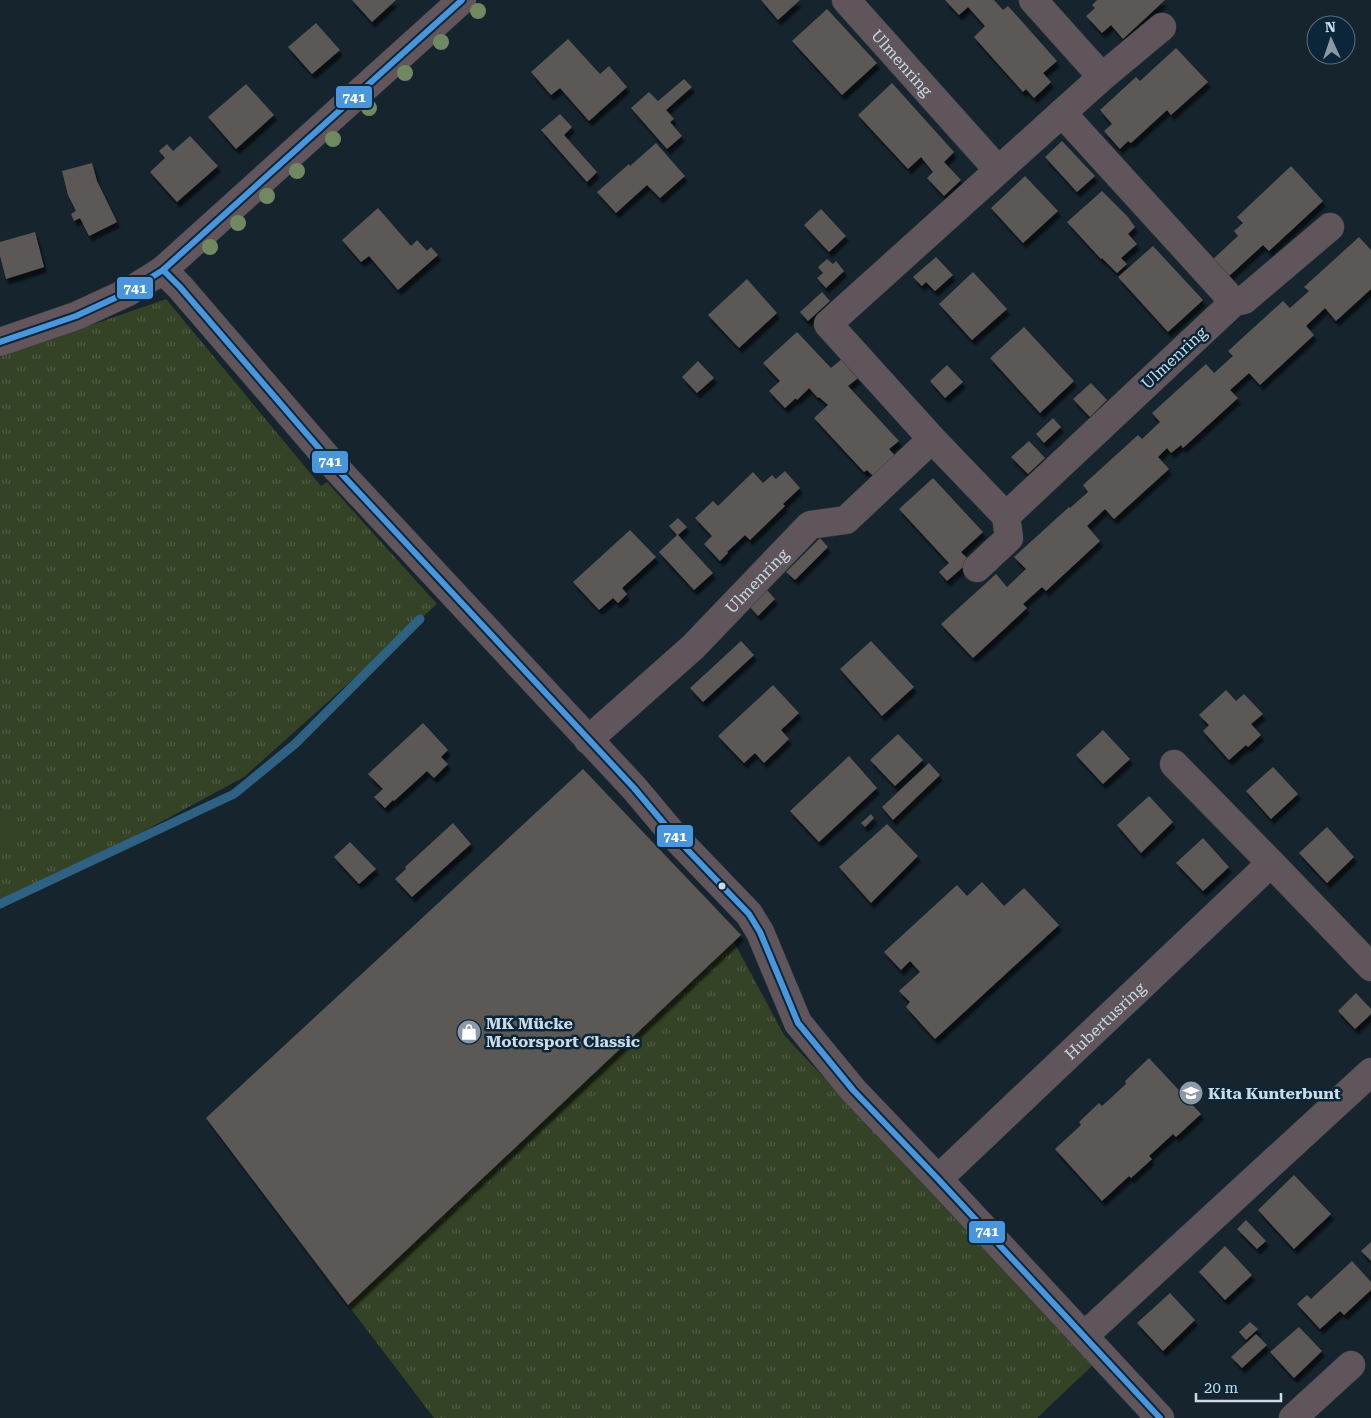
<svg xmlns="http://www.w3.org/2000/svg" width="1371" height="1418" viewBox="0 0 1371 1418" font-family="'Roboto Serif',serif">
<style>
.grass{fill:url(#grass-tufts)}
.garden{fill:#344225}
.lines{fill:none;stroke-linecap:round;stroke-linejoin:round}
.stream{stroke:#2f6183;stroke-width:9}
.building{fill:#5b5855;filter:url(#shadow)}
.minor-casing{stroke:#34404a;stroke-width:29}
.major-casing{stroke:#34404a;stroke-width:29}
.minor{stroke:#5f555a;stroke-width:28}
.major{stroke:#62565c;stroke-width:28}
.bus-1-casing{stroke:#0b2639;stroke-width:10}
.bus-1{stroke:#4a96dc;stroke-width:6}
.tree{fill:#718961}
.bus-dot{fill:#cadae6;stroke:#0b2639;stroke-width:2}
.labels{text-anchor:middle;dominant-baseline:central;stroke-width:5;stroke-linejoin:round;paint-order:stroke}
.street-label{font-size:16px;fill:#cadae6;stroke:#0b2639}
.poi-label{font-size:16px;font-weight:bold;fill:#cadae6;stroke:#0b2639;text-anchor:start}
.line-badge{stroke:#0b2639;stroke-width:2}
.badge-label{font-size:14px;text-anchor:middle;font-weight:bold;fill:#fff}
</style>
<defs>
<pattern id="grass-tufts" width="24" height="20" patternUnits="userSpaceOnUse" patternTransform="scale(1.25)"><rect width="24" height="20" fill="#344225"/><path d="M3 7l-1-3M5 7V3M7 7l1-3M15 17l-1-3M17 17v-4M19 17l1-3" fill="none" stroke="#505d45"/></pattern>
<filter id="shadow"><feDropShadow dx="3" dy="5.5" stdDeviation="1" flood-color="#0009"/></filter>
</defs>
<rect width="100%" height="100%" fill="#16242e"/>
<g class="grass">
<polygon points="166,299 321,486 327,482 437,604 244,777 0,909 0,357"/>
<polygon points="734,942 784,1035 1093,1365 1037,1418 434,1418 348,1305"/>
</g>
<polygon class="garden" points="0,816 17,840 0,852"/>
<g class="lines">
<polyline class="stream" points="0,904 234,794 295,744 420,619"/>
</g>
<g class="building">
<polygon points="352,0 396,0 372,22"/>
<polygon points="761,0 800,0 778,20"/>
<polygon points="945,0 994,0 1003,10 1008,6 1057,61 1043,73 1051,82 1034,98 1026,89 1023,92 974,37 985,26 968,7 959,15"/>
<polygon points="1097,0 1165,0 1123,39 1111,25 1102,33 1086,16 1095,8 1092,5"/>
<polygon points="827,9 877,63 842,95 792,41"/>
<polygon points="316,23 340,50 312,74 288,47"/>
<polygon points="568,39 600,74 609,66 627,87 589,121 560,88 551,95 531,72"/>
<polygon points="1176,48 1208,82 1171,115 1167,110 1131,143 1128,141 1120,149 1104,131 1112,124 1100,110 1136,77 1140,81"/>
<polygon points="684,79 692,87 666,110 674,119 670,122 682,136 667,149 631,108 649,92 658,101"/>
<polygon points="892,83 954,152 944,162 961,180 944,196 927,178 933,172 921,157 908,169 858,115"/>
<polygon points="246,84 274,115 236,149 208,117"/>
<polygon points="560,114 572,127 564,135 597,172 587,182 541,130"/>
<polygon points="190,136 218,166 177,202 150,172 165,158 159,151 167,144 173,151"/>
<polygon points="1062,141 1095,176 1077,192 1045,157"/>
<polygon points="656,143 685,176 660,198 647,185 616,213 597,192 629,164 630,166"/>
<polygon points="92,163 97,181 117,222 89,236 80,218 74,221 71,214 76,211 68,195 62,171"/>
<polygon points="1291,166 1323,201 1269,251 1263,245 1228,277 1212,260 1238,236 1234,231 1243,223 1237,217"/>
<polygon points="1025,176 1058,211 1023,243 991,208"/>
<polygon points="1102,191 1128,217 1135,227 1128,234 1137,244 1121,258 1127,264 1117,273 1102,258 1101,259 1067,222"/>
<polygon points="378,208 411,246 417,240 427,251 431,247 438,255 398,290 369,256 361,262 342,240"/>
<polygon points="821,209 846,236 829,252 804,225"/>
<polygon points="35,232 44,267 6,279 0,256 0,242"/>
<polygon points="1359,237 1371,250 1371,289 1336,321 1325,308 1306,326 1314,335 1260,385 1249,373 1230,390 1238,398 1183,448 1181,445 1171,453 1167,448 1158,457 1169,469 1114,519 1105,509 1087,526 1100,541 1046,591 1042,587 1023,604 1027,608 973,658 941,624 996,574 1007,587 1026,569 1014,557 1069,507 1070,508 1088,492 1083,485 1138,435 1142,439 1160,422 1152,413 1206,364 1214,373 1233,356 1228,351 1283,301 1290,308 1309,291 1304,287"/>
<polygon points="1153,246 1203,300 1168,332 1118,277"/>
<polygon points="936,257 953,275 935,291 926,282 922,286 913,277"/>
<polygon points="827,259 833,264 836,261 844,271 826,288 817,278 823,273 818,267"/>
<polygon points="973,272 1007,309 972,340 939,304"/>
<polygon points="747,279 777,313 739,348 708,315"/>
<polygon points="822,292 830,301 808,321 800,312"/>
<polygon points="1024,327 1074,381 1040,413 990,358"/>
<polygon points="797,332 831,368 843,358 851,367 849,369 858,378 848,386 899,441 889,449 897,458 875,478 867,470 864,472 814,418 828,405 819,397 818,398 809,388 797,400 796,398 785,408 769,391 780,381 763,363"/>
<polygon points="698,361 714,378 697,393 682,377"/>
<polygon points="947,365 963,382 945,398 930,381"/>
<polygon points="1091,383 1107,400 1090,417 1073,399"/>
<polygon points="1053,418 1061,427 1044,443 1036,434"/>
<polygon points="1029,441 1045,458 1028,474 1011,457"/>
<polygon points="785,471 800,488 783,504 785,506 750,540 745,535 727,552 728,553 720,561 704,544 712,536 695,518 713,501 718,506 753,472 763,483 772,475 776,479"/>
<polygon points="933,478 983,532 961,552 970,561 947,581 939,572 949,563 899,509"/>
<polygon points="678,518 687,527 678,535 713,573 694,590 659,552 677,535 669,526"/>
<polygon points="630,530 656,557 622,588 627,594 618,603 613,598 599,610 573,582"/>
<polygon points="820,538 828,547 795,580 786,572"/>
<polygon points="767,590 775,599 758,616 750,607"/>
<polygon points="741,641 754,655 703,702 690,688"/>
<polygon points="871,641 914,687 882,716 840,669"/>
<polygon points="773,685 799,713 781,730 789,739 764,763 755,753 744,763 718,736"/>
<polygon points="1226,690 1236,701 1244,694 1263,714 1251,724 1261,735 1248,747 1246,745 1229,760 1203,731 1209,725 1199,715"/>
<polygon points="423,723 448,750 441,757 448,764 434,778 427,771 394,801 393,800 385,808 374,797 383,789 368,774"/>
<polygon points="1103,730 1130,759 1103,784 1076,755"/>
<polygon points="898,734 923,760 895,786 870,760"/>
<polygon points="849,756 877,788 819,842 790,811"/>
<polygon points="929,763 940,775 893,820 882,807"/>
<polygon points="1273,767 1298,794 1271,819 1246,791"/>
<polygon points="583,769 741,935 348,1305 206,1118"/>
<polygon points="1149,796 1173,822 1141,853 1117,825"/>
<polygon points="871,814 874,818 865,827 861,823"/>
<polygon points="453,823 471,844 412,897 395,879 406,869 405,867"/>
<polygon points="887,824 918,856 871,903 839,867"/>
<polygon points="1327,827 1354,857 1327,883 1299,853"/>
<polygon points="1203,838 1229,867 1203,891 1176,863"/>
<polygon points="350,842 376,869 359,884 334,857"/>
<polygon points="982,882 1004,906 1024,888 1059,925 935,1039 906,1007 910,1002 899,991 920,972 910,961 901,970 884,952 957,885 967,896"/>
<polygon points="1356,993 1371,1009 1371,1014 1355,1029 1338,1011"/>
<polygon points="1149,1058 1201,1114 1176,1137 1173,1134 1149,1156 1152,1159 1131,1178 1129,1176 1102,1201 1055,1149 1081,1125 1079,1122 1099,1103 1102,1106 1126,1084 1125,1081"/>
<polygon points="1294,1175 1331,1214 1294,1249 1258,1210"/>
<polygon points="1246,1220 1266,1241 1257,1249 1237,1229"/>
<polygon points="1371,1242 1371,1261 1361,1251"/>
<polygon points="1225,1246 1252,1275 1225,1300 1199,1272"/>
<polygon points="1352,1261 1371,1282 1371,1290 1344,1315 1340,1311 1320,1329 1297,1304 1307,1295 1311,1299"/>
<polygon points="1170,1293 1195,1320 1163,1351 1137,1323"/>
<polygon points="1250,1322 1258,1329 1246,1340 1239,1332"/>
<polygon points="1299,1327 1322,1351 1294,1378 1270,1352"/>
<polygon points="1256,1334 1267,1345 1242,1368 1231,1357"/>
</g>
<g class="lines">
<defs>
<g id="minor">
<path id="s1" d="M 846,0 L 998,170"/>
<polyline points="1033,0 1102,77 1062,113"/>
<polyline points="1102,77 1162,27"/>
<polygon points="1062,113 1234,302 1006,516 932,439 828,324"/>
<polyline points="163,270 180,287 336,468 634,788 677,839 749,914 760,932 798,1023 853,1090 938,1179 1160,1418"/>
<polyline points="1234,302 1244,300 1330,227"/>
<polyline points="977,568 1009,538 1006,516"/>
<path id="s2" d="M 588,740 L 693,647 L 810,525 L 846,520 L 932,439"/>
<polyline points="1174,764 1271,863"/>
<path id="s3" d="M 938,1179 L 1271,863 L 1371,967"/>
<polyline points="1084,1336 1371,1072"/>
<polyline points="1293,1418 1351,1365"/>
</g>
<polyline id="major" points="0,342 76,316 128,292 163,270 462,0"/>
</defs>
<use href="#minor" class="minor-casing"/>
<use href="#major" class="major-casing"/>
<use href="#minor" class="minor"/>
<use href="#major" class="major"/>
<defs>
<g id="bus-1">
<polyline points="163,270 180,287 336,468 634,788 677,839 749,914 760,932 798,1023 853,1090 938,1179 1160,1418"/>
<polyline points="0,342 76,316 128,292 163,270 462,0"/>
</g>
</defs>
<use href="#bus-1" class="bus-1-casing"/>
<use href="#bus-1" class="bus-1"/>
</g>
<g class="tree">
<circle cx="478" cy="11" r="8"/>
<circle cx="441" cy="42" r="8"/>
<circle cx="405" cy="73" r="8"/>
<circle cx="369" cy="108" r="8"/>
<circle cx="333" cy="139" r="8"/>
<circle cx="297" cy="171" r="8"/>
<circle cx="267" cy="196" r="8"/>
<circle cx="238" cy="223" r="8"/>
<circle cx="210" cy="247" r="8"/>
</g>
<defs>
<symbol id="shop-disc" viewBox="-11 -11 22 22"><circle r="9.5" fill="#8b9aa6" stroke="#0b2639"/><path d="M-5-2.5h2.3a2.7 3.5 0 0 1 5.4 0H5L5.5 6h-11ZM-1.5-2.5h3a1.5 2.3 0 0 0-3 0Z" fill="#fff"/></symbol>
<symbol id="school-disc" viewBox="-11 -11 22 22"><circle r="9.5" fill="#8b9aa6" stroke="#0b2639"/><path d="M0-5L7-2L0 1L-7-2ZM-4 1L0 2.5L4 1V4Q0 6-4 4Z" fill="#fff"/></symbol>
</defs>
<g fill-rule="evenodd">
<use href="#shop-disc" x="455" y="1018" width="28" height="28"/>
<use href="#school-disc" x="1177" y="1079" width="28" height="28"/>
</g>
<circle class="bus-dot" cx="722" cy="886" r="4.5"/>
<g class="labels">
<g class="street-label">
<text stroke="none"><textPath href="#s1" startOffset="84">Ulmenring</textPath></text>
<text transform="translate(1174 358) rotate(-43)">Ulmenring</text>
<text stroke="none"><textPath href="#s2" startOffset="232">Ulmenring</textPath></text>
<text stroke="none"><textPath href="#s3" startOffset="230">Hubertusring</textPath></text>
</g>
<g class="poi-label">
<text x="486" y="1023">MK Mücke<tspan x="486" dy="18">Motorsport Classic</tspan></text>
<text x="1208" y="1093">Kita Kunterbunt</text>
</g>
</g>
<g class="line-badge">
<rect x="335" y="85" width="38" height="24" rx="5" fill="#4a96dc"/>
<rect x="116" y="276" width="38" height="24" rx="5" fill="#4a96dc"/>
<rect x="311" y="450" width="38" height="24" rx="5" fill="#4a96dc"/>
<rect x="656" y="824" width="38" height="24" rx="5" fill="#4a96dc"/>
<rect x="968" y="1220" width="38" height="24" rx="5" fill="#4a96dc"/>
</g>
<g class="badge-label">
<text x="354" y="102">741</text>
<text x="135" y="293">741</text>
<text x="330" y="466">741</text>
<text x="675" y="841">741</text>
<text x="987" y="1236">741</text>
</g>
<g transform="translate(1331 40) rotate(357)"><circle r="24" fill="#0b2639" stroke="#576e7e"/>
<path d="M0-4L9 19L0 12L-9 19Z" fill="#8b9aa6"/>
<text y="-8" font-size="14" font-weight="bold" text-anchor="middle" fill="#cadae6">N</text>
</g>
<path d="M1196 1393v8h85v-8" fill="none" stroke="#cadae6" stroke-width="2.5"/>
<text x="1204" y="1393" font-size="15" fill="#cadae6" stroke="#0b2639" stroke-width="4" paint-order="stroke">20 m</text>
</svg>
